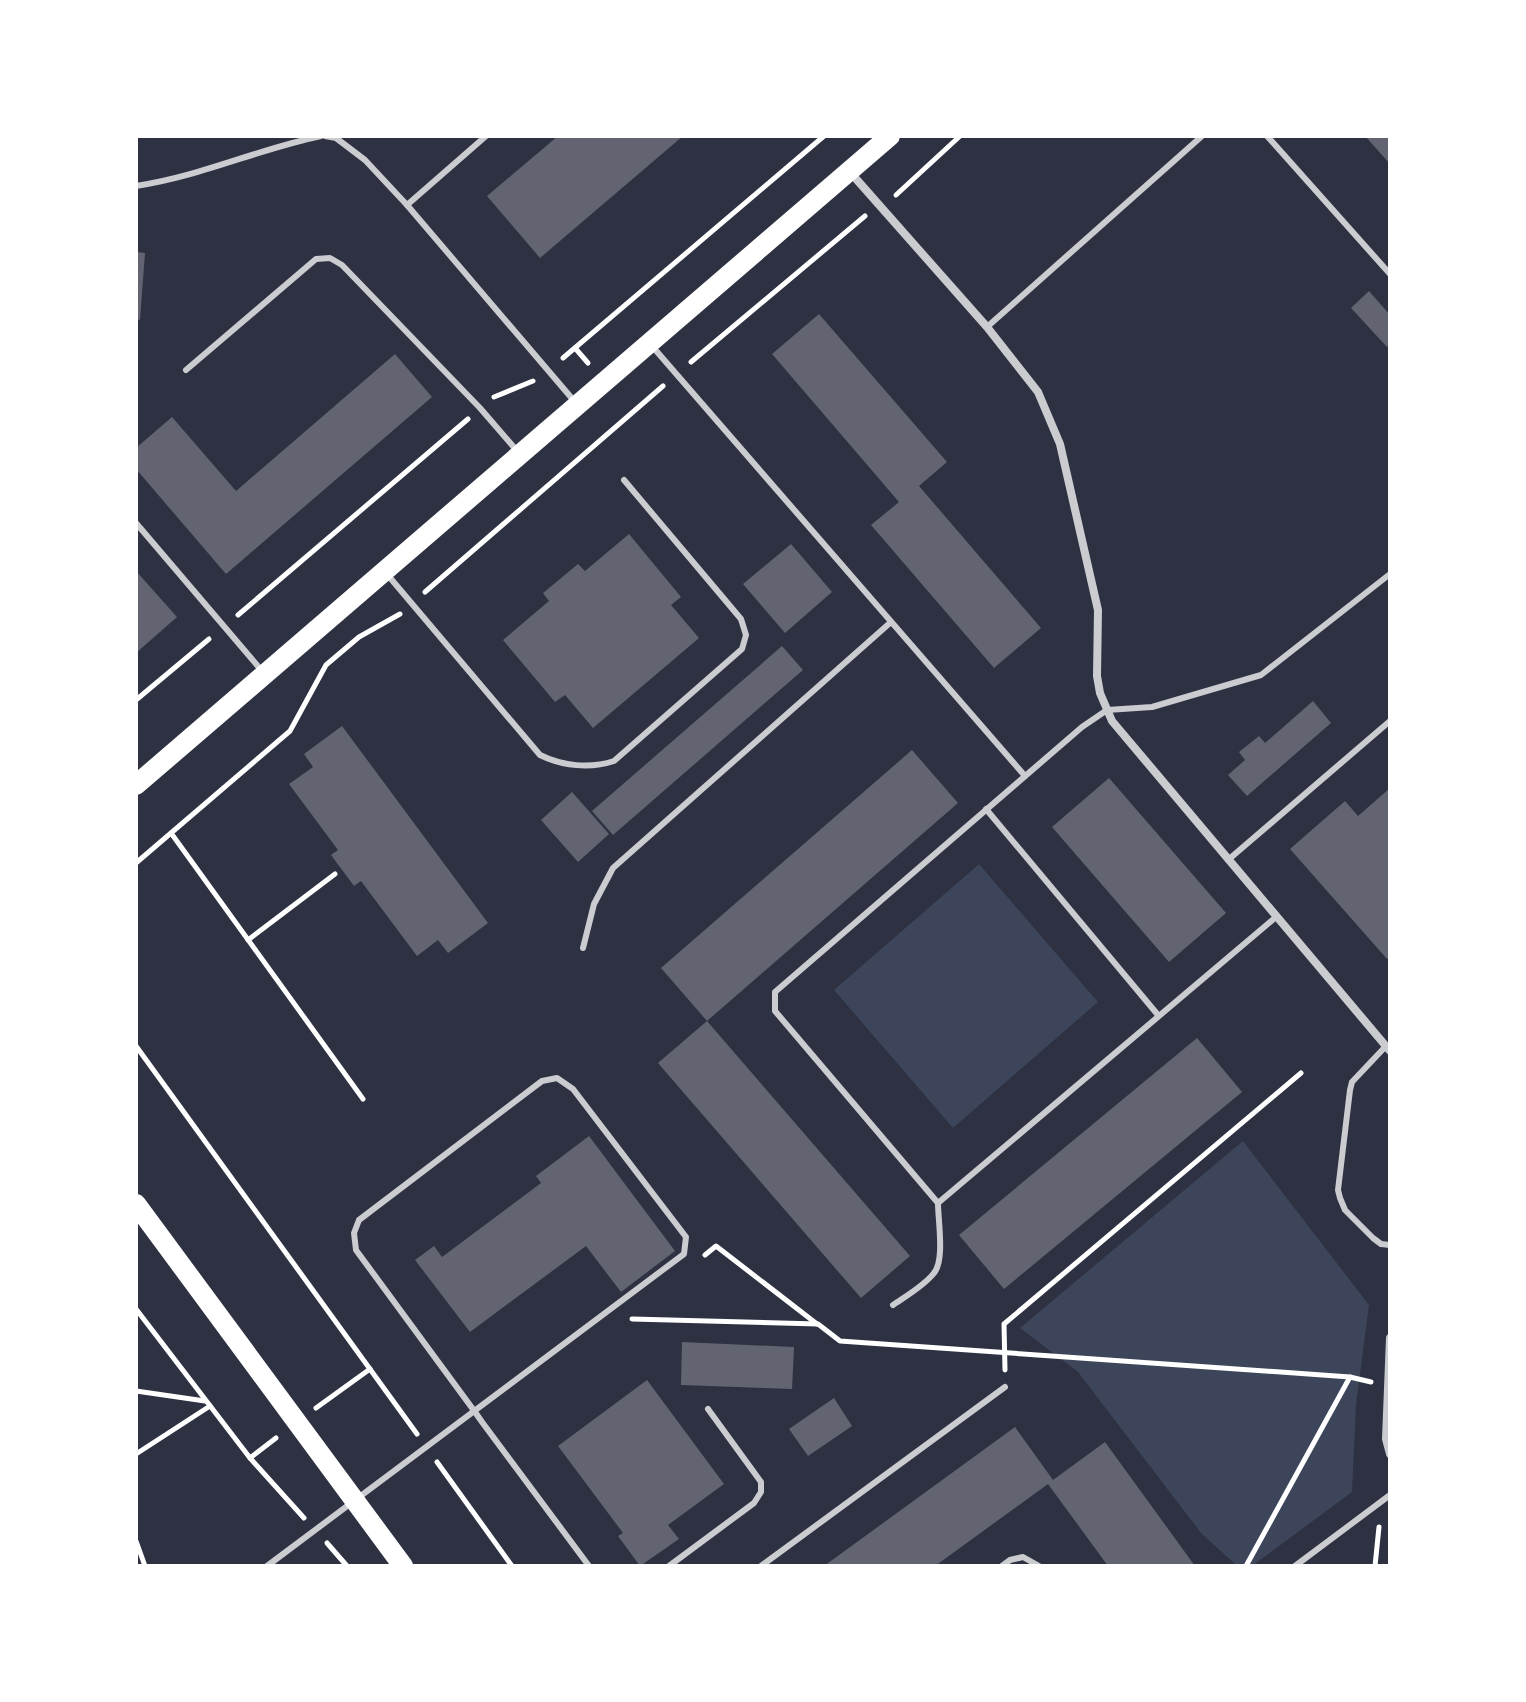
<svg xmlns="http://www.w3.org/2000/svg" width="1526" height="1702" viewBox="0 0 1526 1702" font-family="'PT Sans',sans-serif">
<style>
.green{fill:#3c4559}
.building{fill:#626471}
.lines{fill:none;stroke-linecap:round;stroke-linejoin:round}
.path{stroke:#fff;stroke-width:5}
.service{stroke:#caccd0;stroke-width:6}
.minor{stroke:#caccd0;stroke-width:8}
.primary{stroke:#fff;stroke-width:20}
</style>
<rect width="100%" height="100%" fill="#2d3142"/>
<g class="green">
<polygon points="979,864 1098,1002 953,1128 834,990"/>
<polygon points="1243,1141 1369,1305 1356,1405 1352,1492 1252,1566 1237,1566 1201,1533 1078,1372 1020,1328"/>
</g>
<g class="building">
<polygon points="558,136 683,136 540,258 487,196"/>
<polygon points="1365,136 1390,136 1390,164"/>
<polygon points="136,252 145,253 140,320 136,319"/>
<polygon points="1369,291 1390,315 1390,344 1387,347 1351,308"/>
<polygon points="819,314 947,462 919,486 1041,628 994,668 871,525 899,502 772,354"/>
<polygon points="395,354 432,397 226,574 136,469 136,448 172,417 236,491"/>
<polygon points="629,534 681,597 671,605 699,638 593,728 565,695 555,702 503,640 549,601 543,593 578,564 585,571"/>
<polygon points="791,544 832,592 785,633 743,584"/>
<polygon points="136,571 177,617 136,653"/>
<polygon points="782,646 803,670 613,835 592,811"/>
<polygon points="1313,701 1331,723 1247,796 1228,775 1245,760 1239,752 1259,736 1265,743"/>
<polygon points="342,726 488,923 448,953 438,940 417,956 361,881 354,886 331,855 338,850 289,784 313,767 304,754"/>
<polygon points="912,750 958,803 707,1021 661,968"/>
<polygon points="1109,778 1226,913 1169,962 1052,827"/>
<polygon points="1390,788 1390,956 1387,959 1290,849 1345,801 1358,816"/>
<polygon points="572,792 609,834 578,862 541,820"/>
<polygon points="707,1021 910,1256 861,1298 658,1063"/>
<polygon points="1197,1038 1242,1092 1004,1289 959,1235"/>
<polygon points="589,1136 675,1251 621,1292 586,1246 470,1332 415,1260 434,1246 442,1257 541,1183 536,1176"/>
<polygon points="682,1342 794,1347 792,1389 681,1385"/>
<polygon points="647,1380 724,1484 668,1525 679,1539 640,1566 618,1536 623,1533 558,1446"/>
<polygon points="834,1398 852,1426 808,1456 789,1429"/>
<polygon points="1015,1427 1053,1480 1105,1442 1195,1566 1108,1566 1048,1484 935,1566 824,1566"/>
</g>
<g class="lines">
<g class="path">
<polyline points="896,195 960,136"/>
<polyline points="575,348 588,363"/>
<polyline points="563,358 824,136"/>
<polyline points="691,362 865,216"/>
<polyline points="494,397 533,381"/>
<polyline points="425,592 663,386"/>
<polyline points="238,615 468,419"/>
<polyline points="136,700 209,639"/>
<polyline points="171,833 363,1099"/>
<polyline points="136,863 290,731 326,665 359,637 400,614"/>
<polyline points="248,940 335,874"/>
<polyline points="136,1046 417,1434"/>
<polyline points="705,1255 716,1246 817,1324"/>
<polyline points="136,1309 250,1458 304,1518"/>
<polyline points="632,1319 818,1324 840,1341 1350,1377 1371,1382"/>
<polyline points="1005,1370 1004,1324 1301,1073"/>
<polyline points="136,1391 205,1401"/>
<polyline points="316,1408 370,1369"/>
<polyline points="136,1454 210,1406"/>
<polyline points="250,1458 276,1438"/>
<polyline points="437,1462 512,1566"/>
<polyline points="136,1541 145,1566"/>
<polyline points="327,1543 347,1566"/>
<polyline points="1246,1566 1350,1377"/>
<polyline points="1375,1566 1379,1527"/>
</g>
<g class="service">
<polyline points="325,136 336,138 365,160 407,205 575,402"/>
<polyline points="1267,136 1390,274"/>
<path d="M 136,186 C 202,176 258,149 321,136"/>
<polyline points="407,205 486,136"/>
<polyline points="987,327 1202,136"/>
<polyline points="652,346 1025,776"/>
<polyline points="186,370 316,259 330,258 342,265 480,408 518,452"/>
<polyline points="136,523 262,671"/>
<path d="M 386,573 L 540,755 C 562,766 590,769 614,761 L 742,649 L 746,635 L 741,619 L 624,480"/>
<polyline points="986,809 1158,1015"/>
<polyline points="1228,860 1390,721"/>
<polyline points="1276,917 938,1203 775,1011 775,992 1082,727 1107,710 1152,707 1261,675 1390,574"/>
<polyline points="583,948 594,904 613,868 891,622"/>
<polyline points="1386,1046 1352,1082 1350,1090 1338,1190 1340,1198 1345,1210 1373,1238 1381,1244 1390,1245"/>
<path d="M 893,1305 C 906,1296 924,1286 934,1273 C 945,1260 938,1221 938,1203"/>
<polyline points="267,1566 684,1254 686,1237 573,1089 557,1078 542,1081 359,1220 354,1233 356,1250 475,1412 482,1422 589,1566"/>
<polyline points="669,1566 754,1503 761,1492 761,1482 708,1409"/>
<polyline points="761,1566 1005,1387"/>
<polyline points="1002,1566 1010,1560 1023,1557 1039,1566"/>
<polyline points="1295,1566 1390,1495"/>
</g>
<g class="minor">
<polyline points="850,172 987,327 1038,392 1060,444 1098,610 1097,676 1100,693 1112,721 1390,1051"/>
<polyline points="1390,1338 1386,1439 1390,1454"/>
</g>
<g class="primary">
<polyline points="136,785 890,136"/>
<polyline points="136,1204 403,1566"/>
</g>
</g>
<rect width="1526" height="1702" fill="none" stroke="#ffffff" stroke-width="276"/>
</svg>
